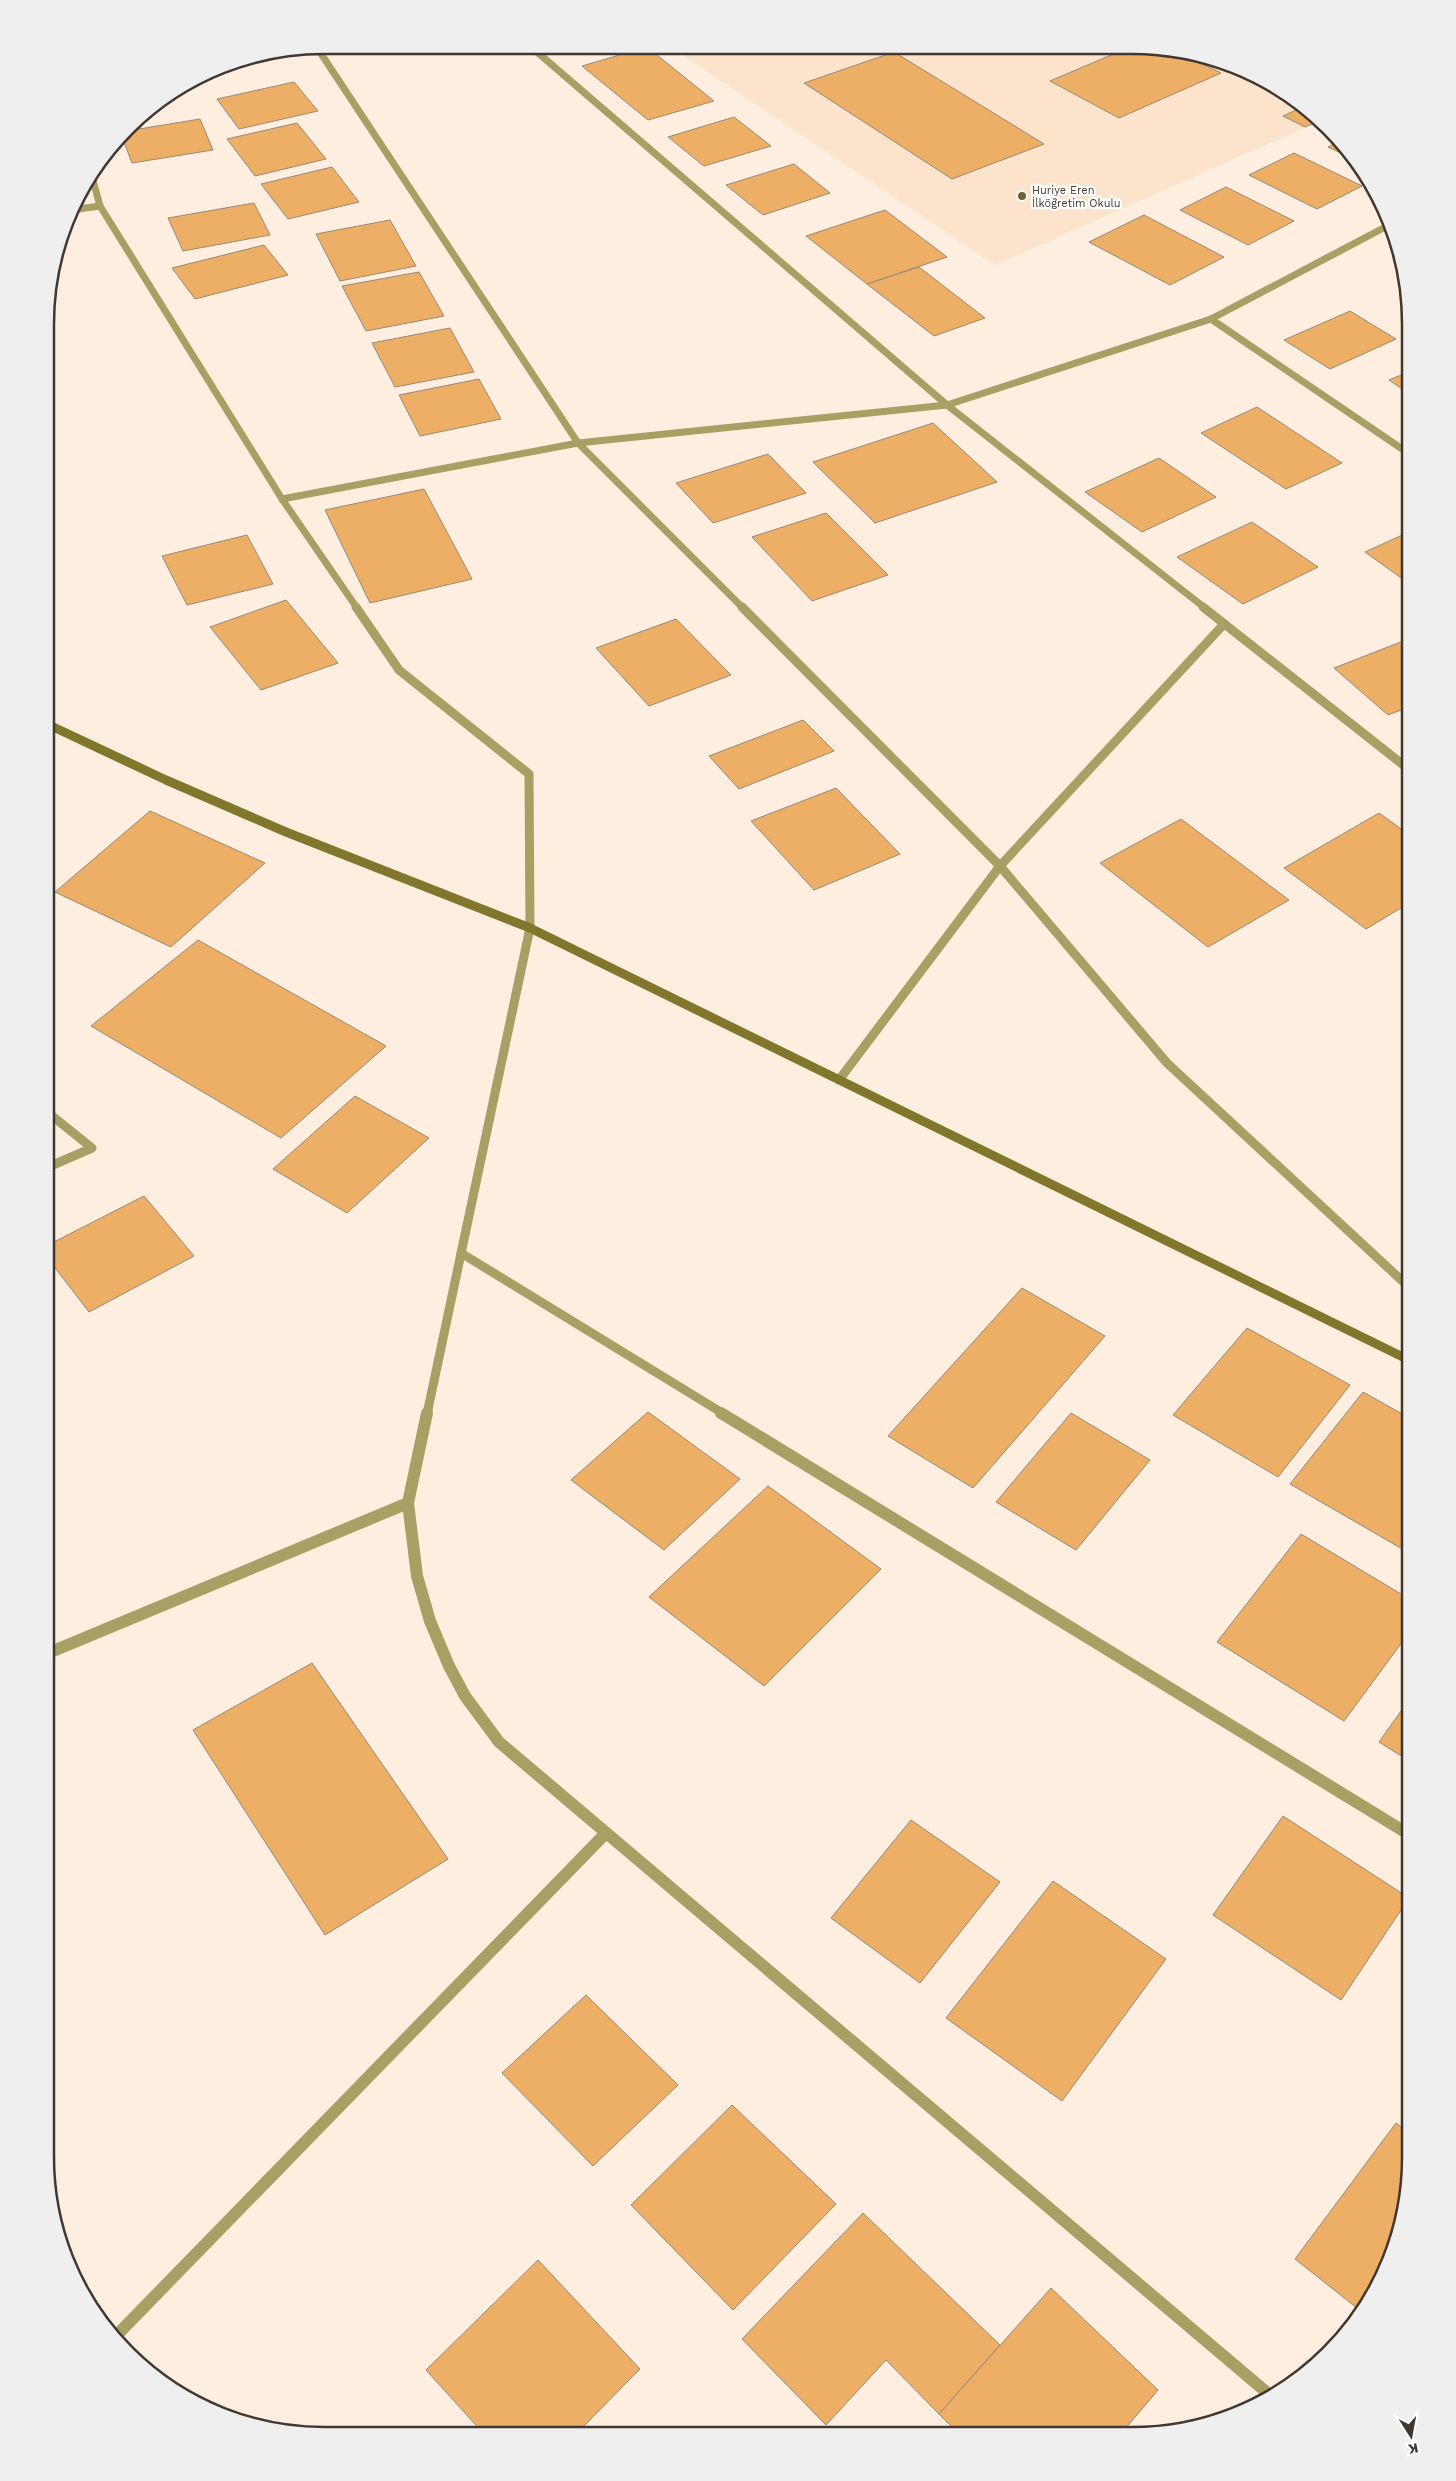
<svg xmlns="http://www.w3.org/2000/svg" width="1456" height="2481" viewBox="0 0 1456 2481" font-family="'Work Sans',sans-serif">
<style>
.built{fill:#fbe4cb}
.building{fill:#edae65;stroke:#998977}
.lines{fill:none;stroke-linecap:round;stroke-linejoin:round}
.street-far2{stroke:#a79f64;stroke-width:7}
.street-far1{stroke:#a79f64;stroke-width:9}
.street{stroke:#a79f64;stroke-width:12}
.secondary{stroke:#81762b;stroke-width:9}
.poi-dot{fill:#746331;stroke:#fff;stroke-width:2}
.labels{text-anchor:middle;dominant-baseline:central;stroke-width:4.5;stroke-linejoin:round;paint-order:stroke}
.far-poi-label{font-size:11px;fill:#403831;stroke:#fff;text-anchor:start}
.rim{fill:none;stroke:#403831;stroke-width:2.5}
</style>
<rect width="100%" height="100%" fill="#fdeedf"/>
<polygon class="built" points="669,46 1169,47 1239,66 1302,103 1320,121 995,265"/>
<g class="building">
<polygon points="647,47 714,101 648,120 582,66"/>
<polygon points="1130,47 1170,48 1221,73 1119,118 1050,81"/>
<polygon points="894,52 1044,144 952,179 804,83"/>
<polygon points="294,82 318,111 239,129 217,99"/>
<polygon points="1305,106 1320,121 1305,127 1283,116"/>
<polygon points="734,117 771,146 704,166 668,137"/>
<polygon points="200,119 213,150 132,163 122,137 127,131"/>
<polygon points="297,123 326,159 255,176 227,139"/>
<polygon points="1340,141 1354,154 1358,161 1328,147"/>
<polygon points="1294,153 1362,186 1317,209 1249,175"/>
<polygon points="794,164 830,193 763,215 726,185"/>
<polygon points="332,167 359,202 288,219 261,184"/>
<polygon points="1226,187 1294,221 1248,245 1180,210"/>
<polygon points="254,203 270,235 183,251 168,218"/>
<polygon points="885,210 947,257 867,284 806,236"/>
<polygon points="1144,215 1224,257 1170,285 1089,242"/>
<polygon points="390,220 416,266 340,281 316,234"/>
<polygon points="264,245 288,275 195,299 172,268"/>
<polygon points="919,267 985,318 934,336 867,284"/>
<polygon points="419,272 444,316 366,331 342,286"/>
<polygon points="1350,311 1396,339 1330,369 1284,340"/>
<polygon points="450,328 474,372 395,387 372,343"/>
<polygon points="1411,371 1411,395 1389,380"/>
<polygon points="479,379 501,419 420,436 399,395"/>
<polygon points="1257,407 1342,463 1286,489 1201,433"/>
<polygon points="933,423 997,482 875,523 813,462"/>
<polygon points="768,454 806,493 713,523 676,483"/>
<polygon points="1159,458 1216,497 1142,532 1085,492"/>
<polygon points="424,489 472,579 370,603 325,510"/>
<polygon points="826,513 888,575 812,601 752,537"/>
<polygon points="1252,522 1318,567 1243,604 1177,557"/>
<polygon points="1411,531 1411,585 1365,552"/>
<polygon points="247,535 273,584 187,605 162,556"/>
<polygon points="286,600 338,663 261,690 210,627"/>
<polygon points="676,619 731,675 649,706 596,648"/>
<polygon points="1411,638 1411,706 1388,715 1334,668"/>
<polygon points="803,720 834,751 739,789 709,756"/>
<polygon points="836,788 900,854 814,890 751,821"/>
<polygon points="150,811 265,863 171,947 55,892"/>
<polygon points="1379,813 1411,836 1411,902 1366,929 1284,868"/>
<polygon points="1181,819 1289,900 1208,947 1100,863"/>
<polygon points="198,940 386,1046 281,1138 91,1026"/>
<polygon points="355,1096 429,1138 347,1213 273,1169"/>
<polygon points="144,1196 194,1256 89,1312 46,1256 46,1246"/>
<polygon points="1022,1288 1105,1336 973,1488 888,1436"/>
<polygon points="1247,1328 1350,1385 1278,1477 1173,1415"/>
<polygon points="1363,1392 1411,1419 1411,1554 1290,1484"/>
<polygon points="648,1412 740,1479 664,1550 571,1480"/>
<polygon points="1071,1413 1150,1460 1076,1550 996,1502"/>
<polygon points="768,1486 881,1569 764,1686 649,1597"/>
<polygon points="1301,1534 1411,1600 1411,1630 1344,1721 1217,1642"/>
<polygon points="312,1663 448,1859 325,1935 193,1730"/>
<polygon points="1411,1697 1411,1762 1379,1742"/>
<polygon points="1283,1816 1409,1898 1341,2000 1213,1915"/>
<polygon points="911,1820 1000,1882 920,1983 831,1918"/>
<polygon points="1053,1881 1166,1959 1062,2101 946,2018"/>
<polygon points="586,1995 678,2085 593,2166 502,2073"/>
<polygon points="732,2105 836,2204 733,2310 631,2205"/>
<polygon points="1396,2123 1410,2134 1410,2176 1390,2264 1362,2312 1295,2259"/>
<polygon points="863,2213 1000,2345 939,2414 886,2360 826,2425 742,2339"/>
<polygon points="538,2260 640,2369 576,2434 484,2434 426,2370"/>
<polygon points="1051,2288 1158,2390 1119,2436 961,2436 939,2414"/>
</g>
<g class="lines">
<g class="street-far2">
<polyline points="316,46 578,443 743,608"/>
<polyline points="530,46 947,405 1205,608"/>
<polyline points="92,177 100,206"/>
<polyline points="71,210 100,206 282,499 357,608"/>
<polyline points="1211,319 1411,455"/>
<polyline points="282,499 578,443 947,405 1211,319 1391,224"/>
</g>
<g class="street-far1">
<polyline points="356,607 399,670 529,774 530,928 427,1414"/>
<polyline points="742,607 1000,866 1167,1063 1411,1289"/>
<polyline points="1203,607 1411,771"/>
<polyline points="839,1080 1000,866 1224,624"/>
<polyline points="46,1111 92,1148 46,1168"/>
<polyline points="461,1253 724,1414"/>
</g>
<g class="street">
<polyline points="427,1413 408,1503 417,1576 430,1621 449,1666 465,1696 499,1742 1271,2396"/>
<polyline points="721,1413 1410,1835"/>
<polyline points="46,1654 408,1503"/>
<polyline points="114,2338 606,1833"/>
</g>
<polyline class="secondary" points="47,724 166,780 286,832 530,928 1411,1361"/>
</g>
<circle class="poi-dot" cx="1022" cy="196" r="5"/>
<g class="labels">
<g class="far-poi-label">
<text x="1032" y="190">Huriye Eren<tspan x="1032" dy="13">İlköğretim Okulu</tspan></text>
</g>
</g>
<path d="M0 0H1456V2481H0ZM324 54H1132A270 270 0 0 1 1402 324V2157A270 270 0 0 1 1132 2427H324A270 270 0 0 1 54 2157V324A270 270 0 0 1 324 54Z" fill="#f0efef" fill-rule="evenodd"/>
<path class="rim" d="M324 54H1132A270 270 0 0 1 1402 324V2157A270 270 0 0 1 1132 2427H324A270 270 0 0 1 54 2157V324A270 270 0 0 1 324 54Z"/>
<g transform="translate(1411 2436) rotate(169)" stroke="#ffffff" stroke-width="4" paint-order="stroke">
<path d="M0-4L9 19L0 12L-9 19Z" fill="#403831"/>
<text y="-8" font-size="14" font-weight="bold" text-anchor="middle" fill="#403831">K</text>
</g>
</svg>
